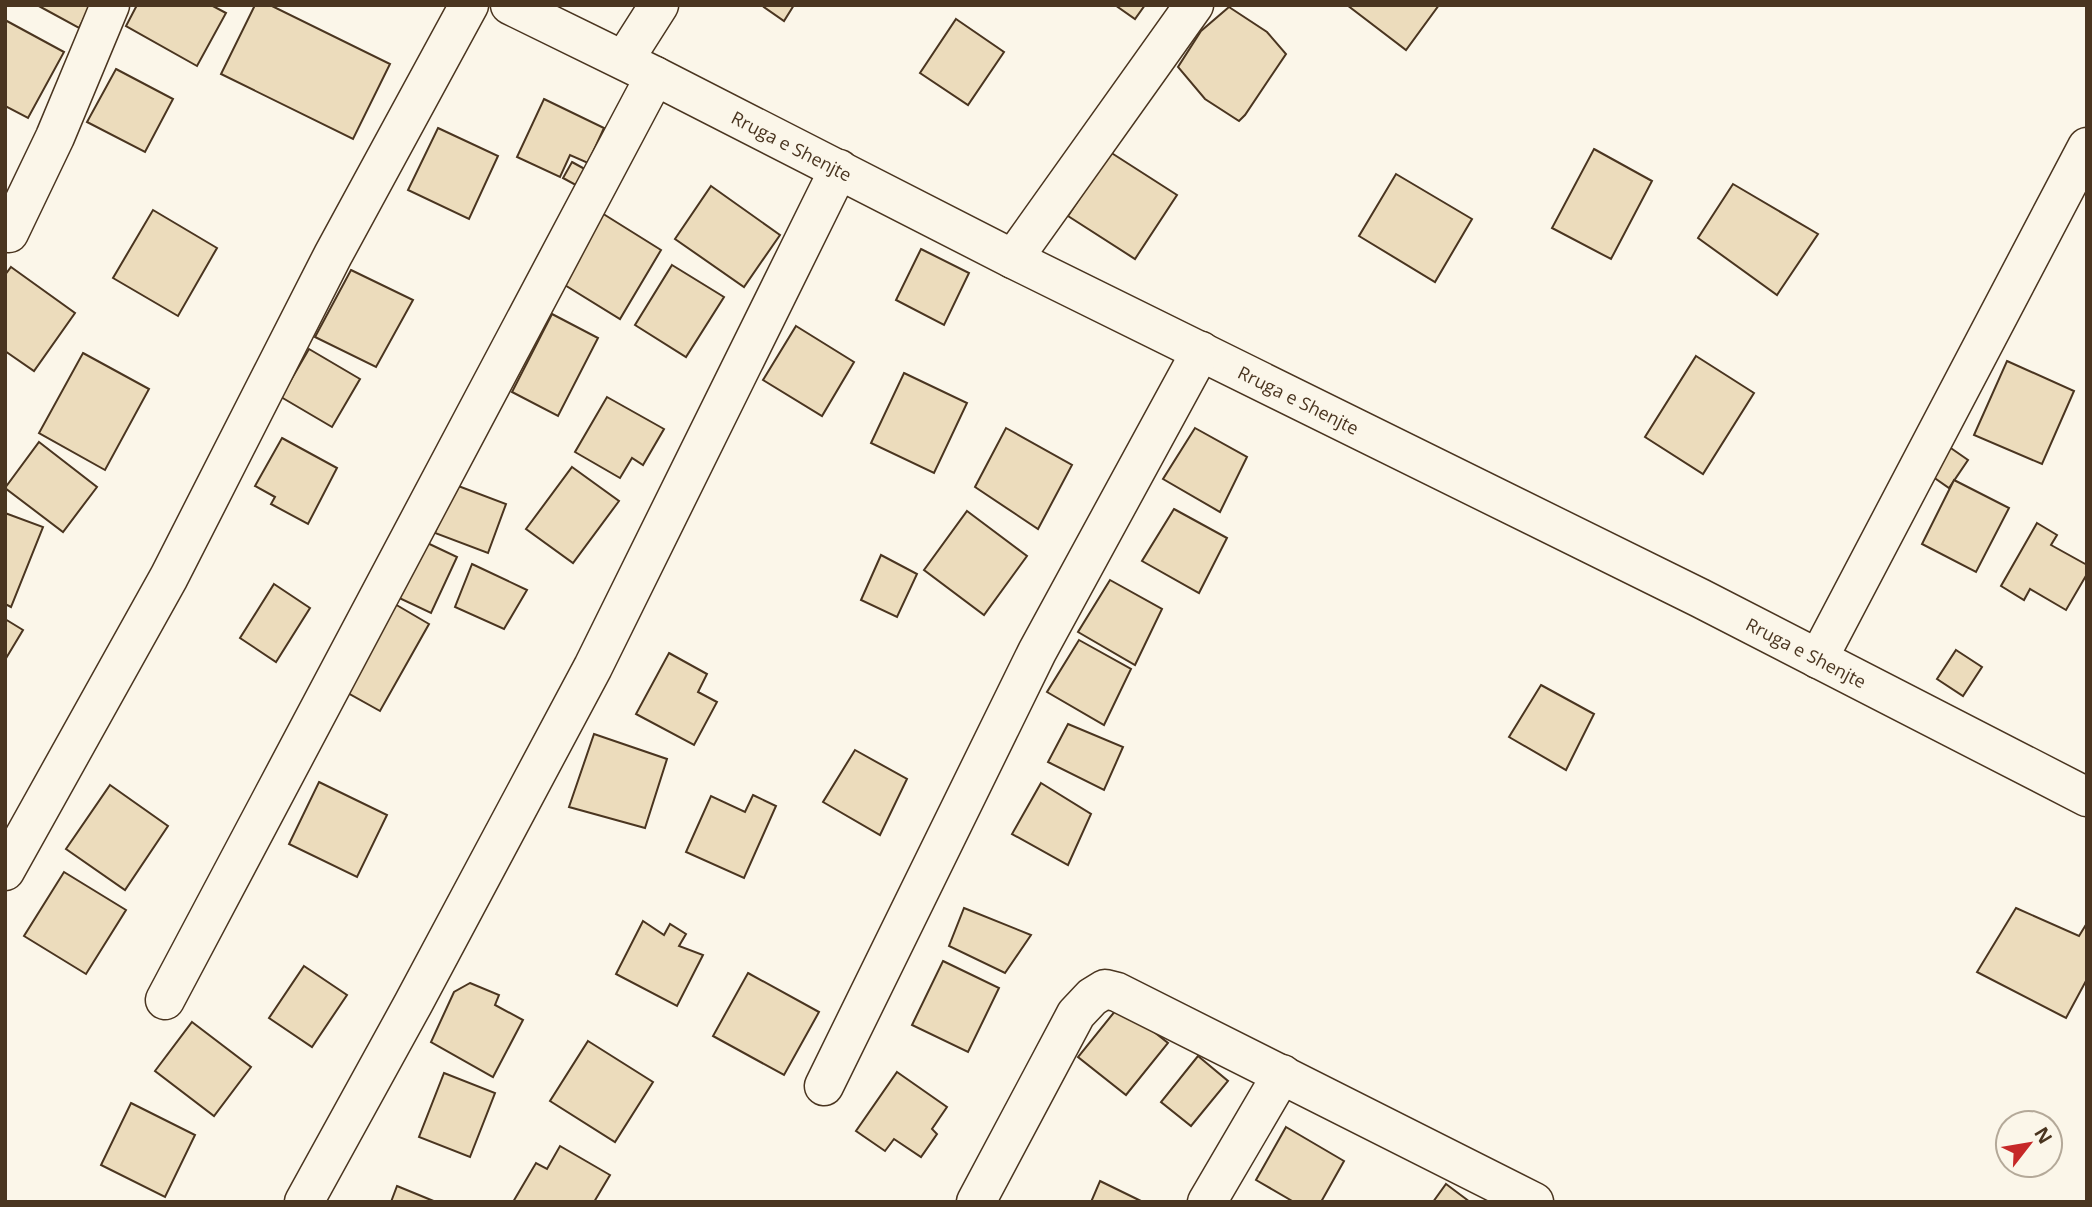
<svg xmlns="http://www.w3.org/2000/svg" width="2092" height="1207" viewBox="0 0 2092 1207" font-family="'Open Sans',sans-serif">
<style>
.building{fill:#ecdcbc;stroke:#4a3520;stroke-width:2}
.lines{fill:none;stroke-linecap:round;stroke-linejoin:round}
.minor-casing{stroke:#4a3520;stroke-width:41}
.minor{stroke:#fbf6e9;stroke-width:38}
.labels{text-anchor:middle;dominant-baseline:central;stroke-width:5;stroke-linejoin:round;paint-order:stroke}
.street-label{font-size:18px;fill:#4a3520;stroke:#fbf6e9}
</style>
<rect width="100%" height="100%" fill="#fbf6e9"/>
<g class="building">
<polygon points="37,5 91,5 79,28"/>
<polygon points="137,5 211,5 226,13 197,66 126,26"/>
<polygon points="255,5 270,5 390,64 353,139 221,74"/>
<polygon points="761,5 794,5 784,21"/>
<polygon points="1115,5 1145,5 1135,19"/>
<polygon points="1347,5 1439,5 1406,50"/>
<polygon points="1229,7 1267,32 1286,54 1245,115 1239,121 1205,99 1178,67 1201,31"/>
<polygon points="956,19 1004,52 968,105 920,73"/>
<polygon points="5,20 64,52 28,118 5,106"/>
<polygon points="116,69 173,99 145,152 87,122"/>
<polygon points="544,99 604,128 588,163 570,155 560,177 517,157"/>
<polygon points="438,128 498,156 469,219 408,190"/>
<polygon points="1594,149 1652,181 1611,259 1552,228"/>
<polygon points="1110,152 1177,195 1135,259 1068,216"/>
<polygon points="572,162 592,173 583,189 563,178"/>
<polygon points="1396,174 1472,219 1435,282 1359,236"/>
<polygon points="1733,184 1818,234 1777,295 1698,238"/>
<polygon points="711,186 780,235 744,287 675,239"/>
<polygon points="153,210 217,248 178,316 113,278"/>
<polygon points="597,210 661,250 620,319 555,279"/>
<polygon points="921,249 969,273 944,325 896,300"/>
<polygon points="672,265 724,297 686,357 635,325"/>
<polygon points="11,267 75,313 34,371 5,351 5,275"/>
<polygon points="351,270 413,300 376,367 315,337"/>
<polygon points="552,314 598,338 558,416 512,392"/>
<polygon points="796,326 854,362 822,416 763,380"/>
<polygon points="309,349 360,379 332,427 281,397"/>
<polygon points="83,353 149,389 105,470 39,433"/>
<polygon points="1696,356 1754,393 1703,474 1645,437"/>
<polygon points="2007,361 2074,391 2042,464 1974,435"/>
<polygon points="904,373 967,403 934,473 871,443"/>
<polygon points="607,397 664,429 643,465 632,458 620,478 575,452"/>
<polygon points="1006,428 1072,465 1038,529 975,487"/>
<polygon points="1195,428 1247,457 1220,512 1163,479"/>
<polygon points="282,438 337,468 308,524 271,504 275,497 255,486"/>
<polygon points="39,442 97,487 63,532 5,488"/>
<polygon points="1945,444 1968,460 1949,488 1926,472"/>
<polygon points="572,467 619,501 573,563 526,529"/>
<polygon points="1954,480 2009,508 1976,572 1922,544"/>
<polygon points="453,484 506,504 488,553 435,533"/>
<polygon points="1174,509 1227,538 1199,593 1142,561"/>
<polygon points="967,511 1027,556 984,615 924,570"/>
<polygon points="5,513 43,527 11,607 5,604"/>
<polygon points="2037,523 2057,535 2051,545 2087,565 2087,574 2066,610 2030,589 2024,600 2001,586"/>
<polygon points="421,540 457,557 431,613 395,596"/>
<polygon points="881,555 917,574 897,617 861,600"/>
<polygon points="472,564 527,590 504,629 455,607"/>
<polygon points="1110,580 1162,609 1135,665 1078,632"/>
<polygon points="274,584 310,608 276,662 240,638"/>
<polygon points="388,600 429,624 380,711 339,688"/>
<polygon points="5,619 23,630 5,660"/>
<polygon points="1079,640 1131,669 1104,725 1047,692"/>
<polygon points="1956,650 1982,667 1963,696 1937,679"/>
<polygon points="669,653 707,674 698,692 717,702 694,745 636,714"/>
<polygon points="1541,685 1594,714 1566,770 1509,737"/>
<polygon points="1068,724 1123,747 1104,790 1048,762"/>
<polygon points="594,734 667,759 645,828 569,807"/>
<polygon points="855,750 907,779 880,835 823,802"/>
<polygon points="319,782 387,815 357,877 289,844"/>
<polygon points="1041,783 1091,814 1068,865 1012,834"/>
<polygon points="110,785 168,826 125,890 66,849"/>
<polygon points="753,795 776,806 744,878 686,852 711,796 745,812"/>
<polygon points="64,872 126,910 86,974 24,936"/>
<polygon points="964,908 1031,935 1005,973 949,946"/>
<polygon points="2016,908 2079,936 2087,923 2087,979 2066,1018 1977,972"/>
<polygon points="643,921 664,935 670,924 686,934 679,946 703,955 677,1006 616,974"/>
<polygon points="943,961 999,988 968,1052 912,1025"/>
<polygon points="304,966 347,995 312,1047 269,1018"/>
<polygon points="748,973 819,1012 784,1075 713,1036"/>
<polygon points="470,983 499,995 495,1005 523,1020 493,1077 431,1042 454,992"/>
<polygon points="1120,1005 1168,1043 1126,1095 1078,1057"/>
<polygon points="192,1022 251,1067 214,1116 155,1071"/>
<polygon points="588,1041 653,1082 615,1142 550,1101"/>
<polygon points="1198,1056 1228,1081 1191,1126 1161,1102"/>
<polygon points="897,1072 947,1107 932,1129 937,1134 921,1157 894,1139 885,1151 856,1131"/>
<polygon points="444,1073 495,1093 470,1157 419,1137"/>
<polygon points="131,1103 195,1135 165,1197 101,1165"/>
<polygon points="1286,1127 1344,1161 1321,1202 1294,1202 1256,1180"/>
<polygon points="560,1146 610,1175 594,1202 513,1202 536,1163 547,1169"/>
<polygon points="1100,1181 1143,1202 1091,1202"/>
<polygon points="1446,1184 1470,1202 1433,1202"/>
<polygon points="397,1186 436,1202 391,1202"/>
</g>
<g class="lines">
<defs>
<g id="minor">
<path id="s1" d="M 510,5 L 655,76 L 1013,259 L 1700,598 L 2087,797"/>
<polyline points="624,60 659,5"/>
<polyline points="9,233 55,137 110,5"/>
<polyline points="1013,259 1194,5"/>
<polyline points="1818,659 2087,147"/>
<polyline points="5,871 169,577 333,255 469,5"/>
<polyline points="165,1000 655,76"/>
<polyline points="824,1086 1037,652 1201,351"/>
<polyline points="304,1202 413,1004 593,667 839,169"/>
<polyline points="976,1202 1076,1014 1092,997 1105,989 1117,992 1534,1202"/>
<polyline points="1207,1202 1282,1074"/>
</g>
</defs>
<use href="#minor" class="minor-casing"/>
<use href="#minor" class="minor"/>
</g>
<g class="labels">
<g class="street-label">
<text stroke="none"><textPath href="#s1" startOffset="315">Rruga e Shenjte</textPath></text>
<text stroke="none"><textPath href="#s1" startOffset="882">Rruga e Shenjte</textPath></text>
<text stroke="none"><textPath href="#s1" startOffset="1449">Rruga e Shenjte</textPath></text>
</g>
</g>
<rect width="2092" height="1207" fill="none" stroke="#4a3520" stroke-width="14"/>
<g transform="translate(2029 1144) rotate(59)"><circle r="33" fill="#fbf6e9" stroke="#b4a999" stroke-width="2"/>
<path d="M0-5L12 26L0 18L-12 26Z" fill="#c62828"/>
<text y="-10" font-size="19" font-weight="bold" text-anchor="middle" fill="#4a3520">N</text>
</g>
</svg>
